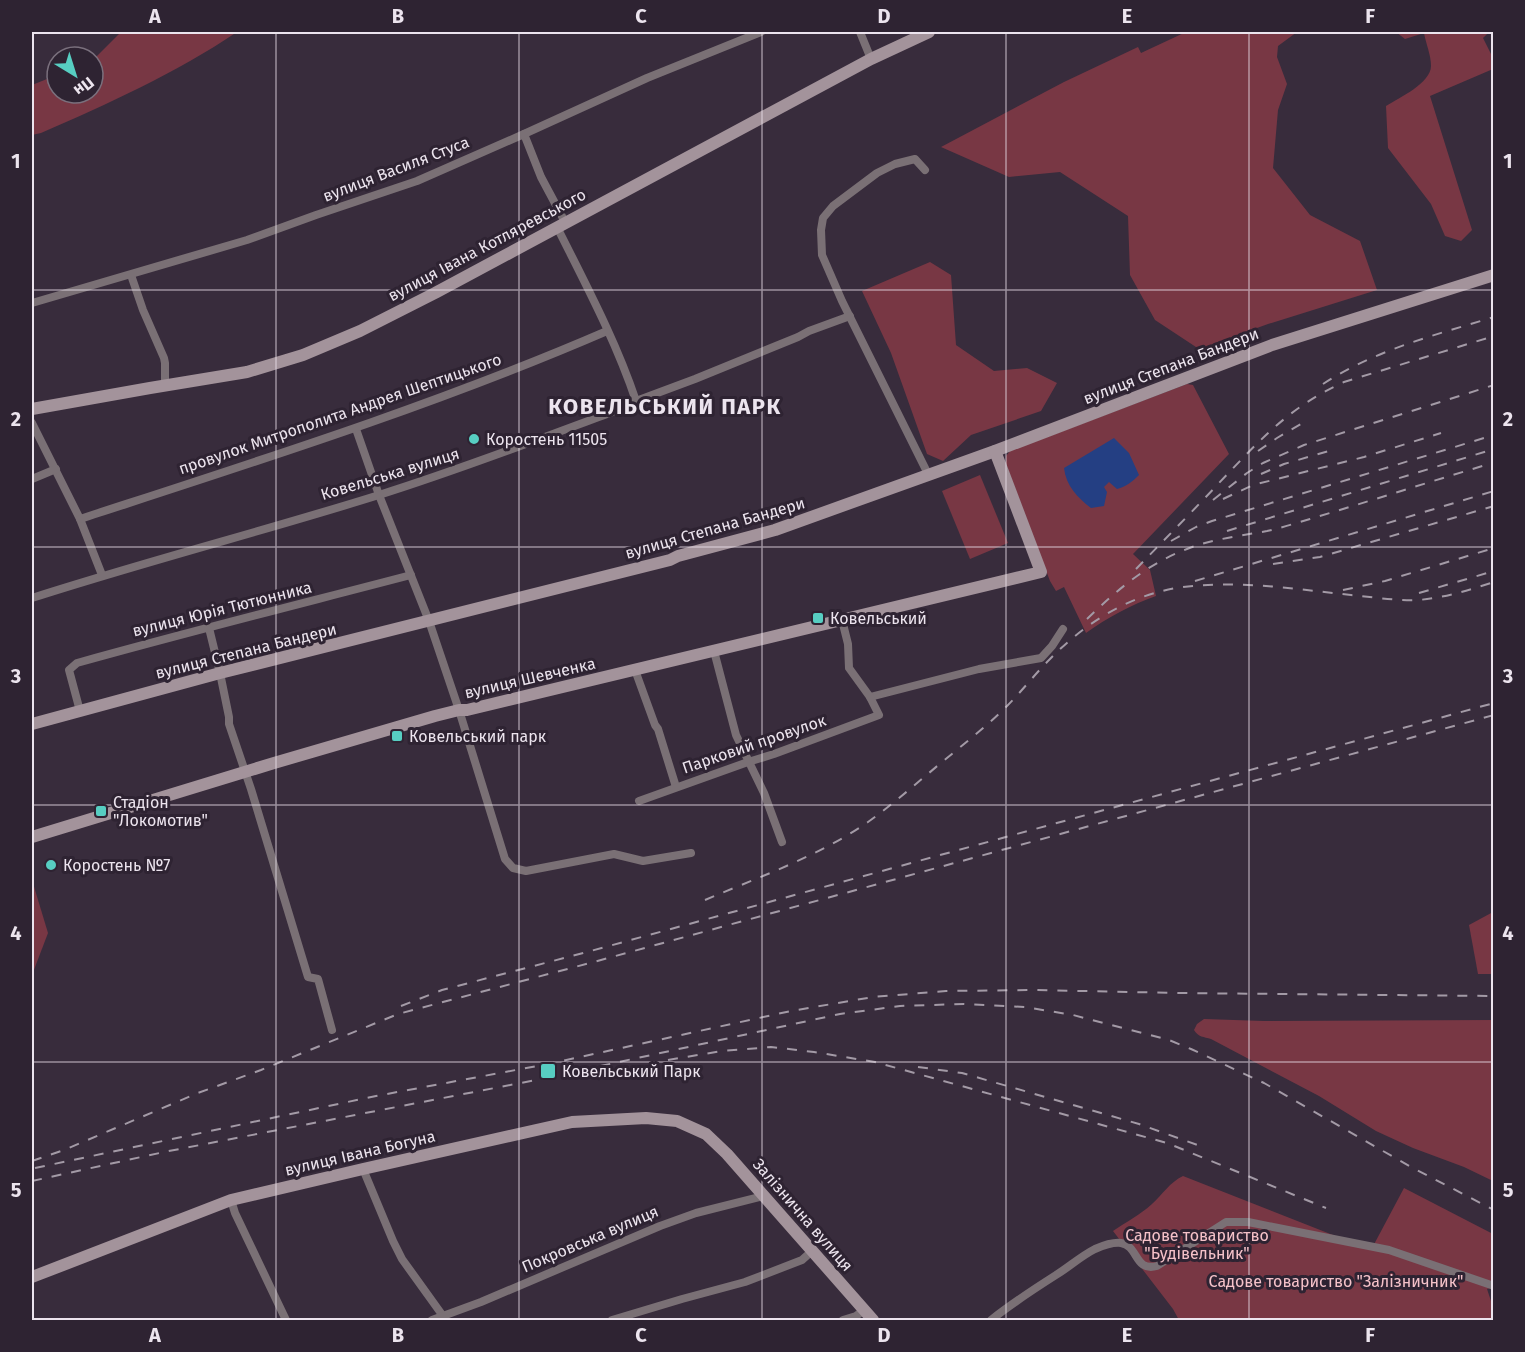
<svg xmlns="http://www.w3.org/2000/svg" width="1525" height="1352" viewBox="0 0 1525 1352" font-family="'Fira Sans',sans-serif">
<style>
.green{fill:#783744}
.water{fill:#243f83}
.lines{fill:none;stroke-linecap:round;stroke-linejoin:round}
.street{stroke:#7a7075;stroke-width:8}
.secondary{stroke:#a3939b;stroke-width:12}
.rail{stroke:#a39aa6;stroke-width:2;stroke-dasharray:10 10;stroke-linecap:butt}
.grid{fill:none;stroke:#ece4ee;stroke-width:1.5;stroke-opacity:0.55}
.poi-dot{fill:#57cec2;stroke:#2e2332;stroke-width:2}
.labels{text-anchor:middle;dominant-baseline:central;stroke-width:6;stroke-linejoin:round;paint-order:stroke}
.street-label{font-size:16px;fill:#ece4ee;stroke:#2e2332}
.poi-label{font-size:16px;fill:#ece4ee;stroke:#2e2332;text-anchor:start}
.park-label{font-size:16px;fill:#f5c2c9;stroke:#2e2332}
.district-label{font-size:22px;font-weight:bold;letter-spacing:1.5px;fill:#ece4ee;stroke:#2e2332}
.neatline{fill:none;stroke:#ece4ee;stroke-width:2}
.grid-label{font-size:20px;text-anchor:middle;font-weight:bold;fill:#ece4ee}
</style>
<rect width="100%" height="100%" fill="#382c3c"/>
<g class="green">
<path d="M 121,32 L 237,32 C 176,73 108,104 41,133 L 32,135 L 32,85 L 57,75 L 57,93 L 93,93 L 93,60 Z"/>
<polygon points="1186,32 1297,32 1278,46 1277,57 1287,84 1278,110 1273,168 1310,215 1360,241 1377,290 1268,324 1199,349 1155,320 1130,275 1128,216 1060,172 1009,177 941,147 1064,82 1138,47 1141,53"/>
<path d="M 1396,32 L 1489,32 L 1483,38 L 1493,58 L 1493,69 L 1430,96 L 1472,230 L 1461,241 L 1445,236 L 1431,204 L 1388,148 L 1386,106 C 1399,98 1431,83 1431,66 C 1431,55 1426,44 1424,33 L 1405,39 Z"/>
<polygon points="930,262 951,275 956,345 994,371 1027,368 1057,383 1041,411 971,435 943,461 927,454 891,353 862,291"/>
<path d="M 1187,384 L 1193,385 L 1229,454 L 1133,554 L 1150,570 L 1156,596 C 1131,605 1108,617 1086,633 L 1064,587 L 1056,591 L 1050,581 L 1006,464 L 1006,456 L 1010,451 Z"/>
<polygon points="980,475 1008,543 970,559 942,491"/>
<polygon points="32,880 48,933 32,975"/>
<polygon points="1493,912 1493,974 1478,974 1469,925"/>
<path d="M 1204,1019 L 1264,1021 L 1493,1020 L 1493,1181 L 1464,1167 L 1413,1148 L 1376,1131 L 1319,1096 L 1211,1039 C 1204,1037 1198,1037 1194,1030 L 1197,1024 Z"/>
<path d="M 1183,1176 L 1371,1250 L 1404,1188 L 1493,1234 L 1493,1287 L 1487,1289 L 1493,1307 L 1493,1320 L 1179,1320 L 1173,1309 L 1113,1231 C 1126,1222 1140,1215 1152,1204 C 1162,1195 1170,1182 1183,1176 Z"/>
</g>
<path class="water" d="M 1114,438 L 1129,453 L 1139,475 C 1133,481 1126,487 1117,489 L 1109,482 L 1104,487 L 1107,492 L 1104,506 L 1091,508 C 1078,498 1066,486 1064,468 Z"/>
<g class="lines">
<g class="street">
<polyline points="860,32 871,59"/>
<polyline points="524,134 541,177 565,222"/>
<polyline points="925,170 915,159 895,164 877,173 833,206 823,218 821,230 822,255 842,301 928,474"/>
<path d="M 557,227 C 585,283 616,341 636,401"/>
<polyline points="131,275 143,310 164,358 165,363 165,385"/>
<polyline points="32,303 247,240 316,215 417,181 524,134 647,78 761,32"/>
<polyline points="32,423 80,519 102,575"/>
<polyline points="356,429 379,495 429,621 459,710 505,859 513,868 526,871 614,854 643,861 691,853"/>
<polyline points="32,479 56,469"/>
<path d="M 80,519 C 258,461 436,405 607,331"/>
<path d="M 32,598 C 147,561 264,531 379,495 C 462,469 542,438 623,408 L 636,401 L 695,379 L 798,337 L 809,331 L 850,316"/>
<polyline points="209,628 220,673 229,717 229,724 251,789 308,977 318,979 332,1030"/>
<polyline points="714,651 736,735 764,793 782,842"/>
<polyline points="635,670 655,725 658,729 676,787"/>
<polyline points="870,697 979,669 1041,658 1052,646 1063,629"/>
<path d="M 80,711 L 69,670 L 77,663 C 188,632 300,604 411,575"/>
<polyline points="639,801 748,762 774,754 879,715 870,697 849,668 848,644 842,620"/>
<polyline points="363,1169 393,1241 402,1259 443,1316"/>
<polyline points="231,1200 235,1213 286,1320"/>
<polyline points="432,1320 481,1302 660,1226 696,1213 764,1196"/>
<polyline points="612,1320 682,1299 745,1282 802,1260 812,1251"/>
<polyline points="843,1320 856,1316 864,1310"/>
<path d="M 991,1320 C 1011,1304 1034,1289 1056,1275 C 1069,1267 1081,1256 1095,1249 C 1102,1246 1113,1242 1121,1243 C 1139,1246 1134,1272 1157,1266 L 1226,1222 L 1248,1222 L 1389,1250 L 1494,1286"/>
</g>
<g class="secondary">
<polyline points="32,409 150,388 247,372 303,355 360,331 435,293 871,59 929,32"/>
<polyline points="32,724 220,673 670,560 678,556 775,530 995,451 1272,345 1494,275"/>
<polyline points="32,837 274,763 435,716 459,710 467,710 1041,572 995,451"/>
<polyline points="32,1277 231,1200 363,1169 572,1122 646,1118 677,1121 706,1134 727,1154 873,1320"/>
</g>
<g class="rail">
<path d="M 1323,384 C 1375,350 1435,335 1494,317"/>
<polyline points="1258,451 1277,438 1306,421"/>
<polyline points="1261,474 1284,464 1329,451"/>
<polyline points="1223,499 1253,485 1364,457 1441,433"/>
<polyline points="1213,500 1247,473 1263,463 1304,445 1494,385"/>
<polyline points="1227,531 1494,449"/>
<polyline points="1171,541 1196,527 1212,521 1494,435"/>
<polyline points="1273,564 1320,557 1494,506"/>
<path d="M 1136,569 C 1164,540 1192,512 1219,483 C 1260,440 1289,407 1344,382 L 1494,336"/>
<polyline points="1195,581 1494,491"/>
<polyline points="1343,590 1385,581 1494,548"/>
<polyline points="1419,593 1494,571"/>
<path d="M 1087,619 C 1117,590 1147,564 1187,549 C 1212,539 1240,536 1267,531 C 1281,528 1296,523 1310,519 C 1370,501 1429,482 1489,464"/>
<path d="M 705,900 C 759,877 819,856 868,822 C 893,804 917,783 942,762 C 964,744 987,726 1007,706 C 1022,691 1035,674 1050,659 C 1086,622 1131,594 1183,587 C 1239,580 1295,589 1351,595 C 1373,597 1396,601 1418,600 C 1444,598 1469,590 1494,582"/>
<polyline points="401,1006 442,990 587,952 1494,703"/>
<polyline points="668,1060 722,1051 771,1047 814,1052 875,1062 1167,1143 1326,1208"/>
<polyline points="918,1067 962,1073 1139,1124 1206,1148"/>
<polyline points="32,1161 64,1150 198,1093 261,1070 398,1014 590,963 1494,715"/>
<polyline points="35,1168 376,1096 548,1064 791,1011 873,997 946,991 1035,990 1177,993 1494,996"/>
<polyline points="32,1181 164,1152 536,1080 840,1014 900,1006 964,1004 1025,1007 1073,1015 1169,1040 1191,1049 1264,1083 1411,1167 1494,1210"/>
</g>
</g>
<path class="grid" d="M 276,32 L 276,1320M 519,32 L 519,1320M 762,32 L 762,1320M 1006,32 L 1006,1320M 1249,32 L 1249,1320M 32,290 L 1494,290M 32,547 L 1494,547M 32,805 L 1494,805M 32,1062 L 1494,1062"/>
<g class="poi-dot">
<circle cx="474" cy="439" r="6"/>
<rect x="812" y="612" width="12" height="12" rx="3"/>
<rect x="391" y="730" width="12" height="12" rx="3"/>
<rect x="95" y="805" width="12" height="12" rx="3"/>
<circle cx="51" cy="865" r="6"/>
<rect x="540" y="1063" width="16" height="16" rx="3"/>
</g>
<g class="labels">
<g class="street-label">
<text transform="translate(396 169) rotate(-21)">вулиця Василя Стуса</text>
<text transform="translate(487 245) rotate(-28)">вулиця Івана Котляревського</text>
<text transform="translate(1171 366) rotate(-21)">вулиця Степана Бандери</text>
<text transform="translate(340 414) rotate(-19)">провулок Митрополита Андрея Шептицького</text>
<text transform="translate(390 474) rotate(-17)">Ковельська вулиця</text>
<text transform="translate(715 528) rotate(-16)">вулиця Степана Бандери</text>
<text transform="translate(222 609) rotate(-14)">вулиця Юрія Тютюнника</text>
<text transform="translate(246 651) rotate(-14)">вулиця Степана Бандери</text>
<text transform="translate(530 678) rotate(-13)">вулиця Шевченка</text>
<text transform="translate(754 744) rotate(-19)">Парковий провулок</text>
<text transform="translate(360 1153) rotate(-13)">вулиця Івана Богуна</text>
<text transform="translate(803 1215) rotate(49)">Залізнична вулиця</text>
<text transform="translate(590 1239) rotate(-23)">Покровська вулиця</text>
</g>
<g class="poi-label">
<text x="486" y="439">Коростень 11505</text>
<text x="830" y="618">Ковельський</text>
<text x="409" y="736">Ковельський парк</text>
<text x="113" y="802">Стадіон<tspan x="113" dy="18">"Локомотив"</tspan></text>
<text x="63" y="865">Коростень №7</text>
<text x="562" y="1071">Ковельський Парк</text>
</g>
<g class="park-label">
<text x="1197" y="1235">Садове товариство<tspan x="1197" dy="18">"Будівельник"</tspan></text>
<text x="1336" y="1281">Садове товариство "Залізничник"</text>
</g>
<g class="district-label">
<text x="665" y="406">КОВЕЛЬСЬКИЙ ПАРК</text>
</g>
</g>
<rect width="1525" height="1352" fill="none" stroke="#2e2332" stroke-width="66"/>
<g transform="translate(75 75) rotate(142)"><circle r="28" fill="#2e2332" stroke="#7a707d" stroke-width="1.5"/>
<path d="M0-4.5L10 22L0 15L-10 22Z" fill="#57cec2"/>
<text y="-9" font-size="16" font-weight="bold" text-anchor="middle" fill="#ece4ee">Пн</text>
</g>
<rect x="33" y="33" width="1459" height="1286" class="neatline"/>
<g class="grid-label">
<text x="155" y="23">A</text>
<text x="398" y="23">B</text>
<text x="641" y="23">C</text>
<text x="884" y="23">D</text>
<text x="1127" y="23">E</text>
<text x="1370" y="23">F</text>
<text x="16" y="168">1</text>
<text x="1508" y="168">1</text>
<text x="16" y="426">2</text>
<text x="1508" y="426">2</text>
<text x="16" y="683">3</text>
<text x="1508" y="683">3</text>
<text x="16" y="940">4</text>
<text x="1508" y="940">4</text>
<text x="16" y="1197">5</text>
<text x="1508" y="1197">5</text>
<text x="155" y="1342">A</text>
<text x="398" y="1342">B</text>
<text x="641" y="1342">C</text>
<text x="884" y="1342">D</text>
<text x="1127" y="1342">E</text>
<text x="1370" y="1342">F</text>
</g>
</svg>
